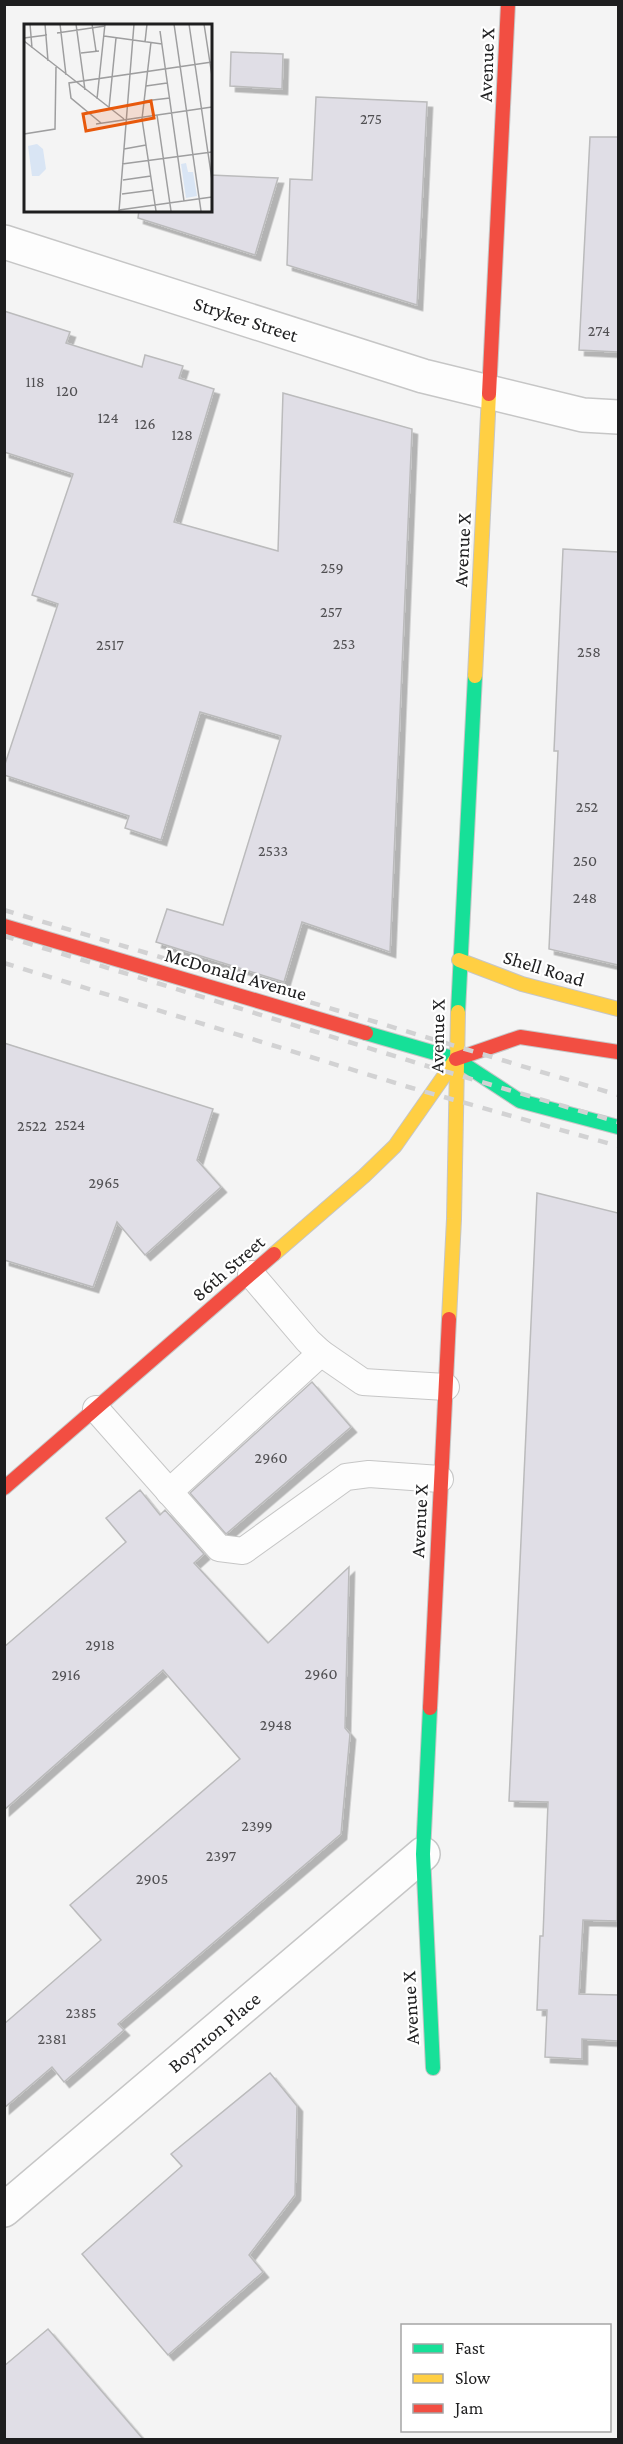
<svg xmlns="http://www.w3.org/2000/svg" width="623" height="2444" viewBox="0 0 623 2444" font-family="'Crimson Pro',serif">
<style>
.building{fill:#e0dee6;stroke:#bbbbbc;stroke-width:1.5;filter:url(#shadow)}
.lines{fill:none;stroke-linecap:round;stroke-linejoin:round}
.lane-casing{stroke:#c6c6c6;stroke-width:28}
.street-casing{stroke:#c6c6c6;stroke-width:36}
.fast-casing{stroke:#c6c6c6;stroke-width:16}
.slow-casing{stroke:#c6c6c6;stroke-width:16}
.jam-casing{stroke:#c6c6c6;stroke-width:16}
.lane{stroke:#fdfdfd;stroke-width:26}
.street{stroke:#fdfdfd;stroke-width:33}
.fast{stroke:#16e098;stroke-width:14}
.slow{stroke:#ffcf43;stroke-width:14}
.jam{stroke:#f24e42;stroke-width:14}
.rail{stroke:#d2d2d3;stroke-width:4.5;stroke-dasharray:10 10;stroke-linecap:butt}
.labels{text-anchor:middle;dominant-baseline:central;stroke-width:4.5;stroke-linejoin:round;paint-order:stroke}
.number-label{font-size:16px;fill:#504f52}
.street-label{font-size:20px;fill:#1e1e1f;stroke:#fff}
.inset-road{fill:none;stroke:#9e9e9f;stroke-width:1.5}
.view{fill:#e8590c;fill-opacity:0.15;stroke:#e8590c;stroke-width:3}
.inset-edge{fill:none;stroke:#1e1e1f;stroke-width:3}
</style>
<defs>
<filter id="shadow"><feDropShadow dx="5.5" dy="5.5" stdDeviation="0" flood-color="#0004"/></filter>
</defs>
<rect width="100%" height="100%" fill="#f4f4f4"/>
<g class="building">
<polygon points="231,52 283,54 282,89 230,86"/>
<polygon points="316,97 427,102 417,305 287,265 290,179 312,180"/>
<polygon points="590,137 618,137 618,352 579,350"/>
<polygon points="210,175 278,178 255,255 138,218 139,210 210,210"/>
<polygon points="4,311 70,332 66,343 142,367 145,355 183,366 179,378 214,389 174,522 278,551 283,393 412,429 390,952 302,922 284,982 156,942 167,909 223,925 281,736 200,712 161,840 125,828 129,816 4,775 4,767 58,604 32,595 73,474 4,452"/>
<polygon points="563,549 618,552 618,965 549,949 558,751 554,751"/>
<polygon points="4,1043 213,1109 197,1160 221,1187 145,1255 117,1222 93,1287 4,1260"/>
<polygon points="537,1193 618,1213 617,1921 583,1920 579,1994 618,1995 618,2041 582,2039 582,2059 545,2057 547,2010 537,2010 540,1936 543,1936 548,1802 509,1801"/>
<polygon points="312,1382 351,1427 226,1534 190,1493"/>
<polygon points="140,1490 160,1515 165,1510 204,1554 194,1563 268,1643 349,1567 345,1728 350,1734 341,1834 118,2024 124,2030 64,2082 52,2067 4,2108 4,2024 101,1940 70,1905 240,1759 163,1670 4,1810 4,1647 126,1542 106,1518"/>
<polygon points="270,2073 297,2106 295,2195 249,2255 263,2272 168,2355 82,2254 182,2166 171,2154"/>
<polygon points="48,2329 143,2439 4,2439 4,2366"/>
</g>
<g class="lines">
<defs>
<g id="lane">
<polyline points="321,1353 363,1382 446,1387"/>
<polyline points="96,1409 219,1548 243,1551 346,1477 369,1474 440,1479"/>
<polyline points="169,1492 321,1353 308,1341 251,1274"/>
</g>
<g id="street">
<polyline points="4,242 423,376 583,415 618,417"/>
<polyline points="4,2210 423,1854"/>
</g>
<g id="fast">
<polyline points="458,1012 475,676"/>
<polyline points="366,1033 456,1059 520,1101 618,1127"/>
<polyline points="430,1708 423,1854 433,2068"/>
</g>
<g id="slow">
<polyline points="475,676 489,394"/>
<polyline points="459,960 522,984 618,1009"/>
<polyline points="274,1254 364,1176 395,1146 456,1059"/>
<polyline points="449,1319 454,1219 458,1012"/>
</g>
<g id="jam">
<polyline points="489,394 508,4"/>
<polyline points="4,926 366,1033"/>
<polyline points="456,1059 520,1037 618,1052"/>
<polyline points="4,1488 274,1254"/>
<polyline points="430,1708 449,1319"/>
</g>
</defs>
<use href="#lane" class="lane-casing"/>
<use href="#street" class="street-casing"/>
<use href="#fast" class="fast-casing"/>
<use href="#slow" class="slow-casing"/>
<use href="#jam" class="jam-casing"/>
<use href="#lane" class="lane"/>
<use href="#street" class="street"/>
<use href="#fast" class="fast"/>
<use href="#slow" class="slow"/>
<use href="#jam" class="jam"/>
<g class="rail">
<polyline points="4,910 618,1095"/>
<polyline points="4,936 427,1066 618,1122"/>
<polyline points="4,963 412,1088 618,1146"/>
</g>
</g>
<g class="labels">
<g class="number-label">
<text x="371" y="118">275</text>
<text x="599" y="330">274</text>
<text x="35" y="381">118</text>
<text x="67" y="390">120</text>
<text x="108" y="417">124</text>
<text x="145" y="423">126</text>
<text x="182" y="434">128</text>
<text x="332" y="567">259</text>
<text x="331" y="611">257</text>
<text x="344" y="643">253</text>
<text x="110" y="644">2517</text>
<text x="589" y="651">258</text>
<text x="587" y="806">252</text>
<text x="273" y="850">2533</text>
<text x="585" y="860">250</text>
<text x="585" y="897">248</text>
<text x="70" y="1124">2524</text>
<text x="32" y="1125">2522</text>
<text x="104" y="1182">2965</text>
<text x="271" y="1457">2960</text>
<text x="100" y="1644">2918</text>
<text x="321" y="1673">2960</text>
<text x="66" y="1674">2916</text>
<text x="276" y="1724">2948</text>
<text x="257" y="1825">2399</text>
<text x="221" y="1855">2397</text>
<text x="152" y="1878">2905</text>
<text x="81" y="2012">2385</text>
<text x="52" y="2038">2381</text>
</g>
<g class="street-label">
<text transform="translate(486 65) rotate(-88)">Avenue X</text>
<text transform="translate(246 319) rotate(18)">Stryker Street</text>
<text transform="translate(462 550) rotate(-87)">Avenue X</text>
<text transform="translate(544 968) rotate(17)">Shell Road</text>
<text transform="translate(236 974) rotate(16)">McDonald Avenue</text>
<text transform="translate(437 1036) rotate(-89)">Avenue X</text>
<text transform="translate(228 1268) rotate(-41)">86th Street</text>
<text transform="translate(419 1521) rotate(-87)">Avenue X</text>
<text transform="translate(410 2008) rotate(-93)">Avenue X</text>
<text transform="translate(214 2032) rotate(-40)">Boynton Place</text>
</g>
</g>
<g transform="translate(24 24)">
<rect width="188" height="188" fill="#f4f4f4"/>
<path d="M 13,120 L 19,125 L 22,145 L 15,152 L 8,152 L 4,122 ZM 162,139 L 164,148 L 169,148 L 173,172 L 162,174 L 157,140 Z" fill="#d9e5f4"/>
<path class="inset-road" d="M 6,0 L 8,24M 21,0 L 24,37M 36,0 L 42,51M 52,0 L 61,66M 68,0 L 72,27M 150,0 L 177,187M 165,0 L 188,156M 180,0 L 188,52M 136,7 L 160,177M 33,9 L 81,2M 80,12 L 138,20M 0,14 L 23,11M 0,17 L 100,95M 121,18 L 123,0M 127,18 L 118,95 L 132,187M 57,29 L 75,27M 122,62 L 143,59M 73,75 L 81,0M 120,77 L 146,74M 85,84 L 92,14M 133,91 L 147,187M 77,99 L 47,74 L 45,59 L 188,38M 72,100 L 188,83M 0,110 L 31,105 L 32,43M 100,125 L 122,121M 98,140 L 188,128M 99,156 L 127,152M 98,170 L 129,166M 95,186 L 188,173M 95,187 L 110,0"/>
<path class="view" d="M 127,77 L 130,94 L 62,107 L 59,90 Z"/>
<rect width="188" height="188" class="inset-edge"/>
</g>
<rect width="623" height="2444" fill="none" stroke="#1e1e1f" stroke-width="12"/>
<rect x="401" y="2324" width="210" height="108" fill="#ffffff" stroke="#a5a5a5" stroke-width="1.5"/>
<rect x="413" y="2344" width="30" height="9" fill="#16e098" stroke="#a5a5a5" stroke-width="1.5"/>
<text x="455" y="2354" font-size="18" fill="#1e1e1f">Fast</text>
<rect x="413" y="2374" width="30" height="9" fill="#ffcf43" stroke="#a5a5a5" stroke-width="1.5"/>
<text x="455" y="2384" font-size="18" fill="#1e1e1f">Slow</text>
<rect x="413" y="2404" width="30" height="9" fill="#f24e42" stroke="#a5a5a5" stroke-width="1.5"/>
<text x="455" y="2414" font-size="18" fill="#1e1e1f">Jam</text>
</svg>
